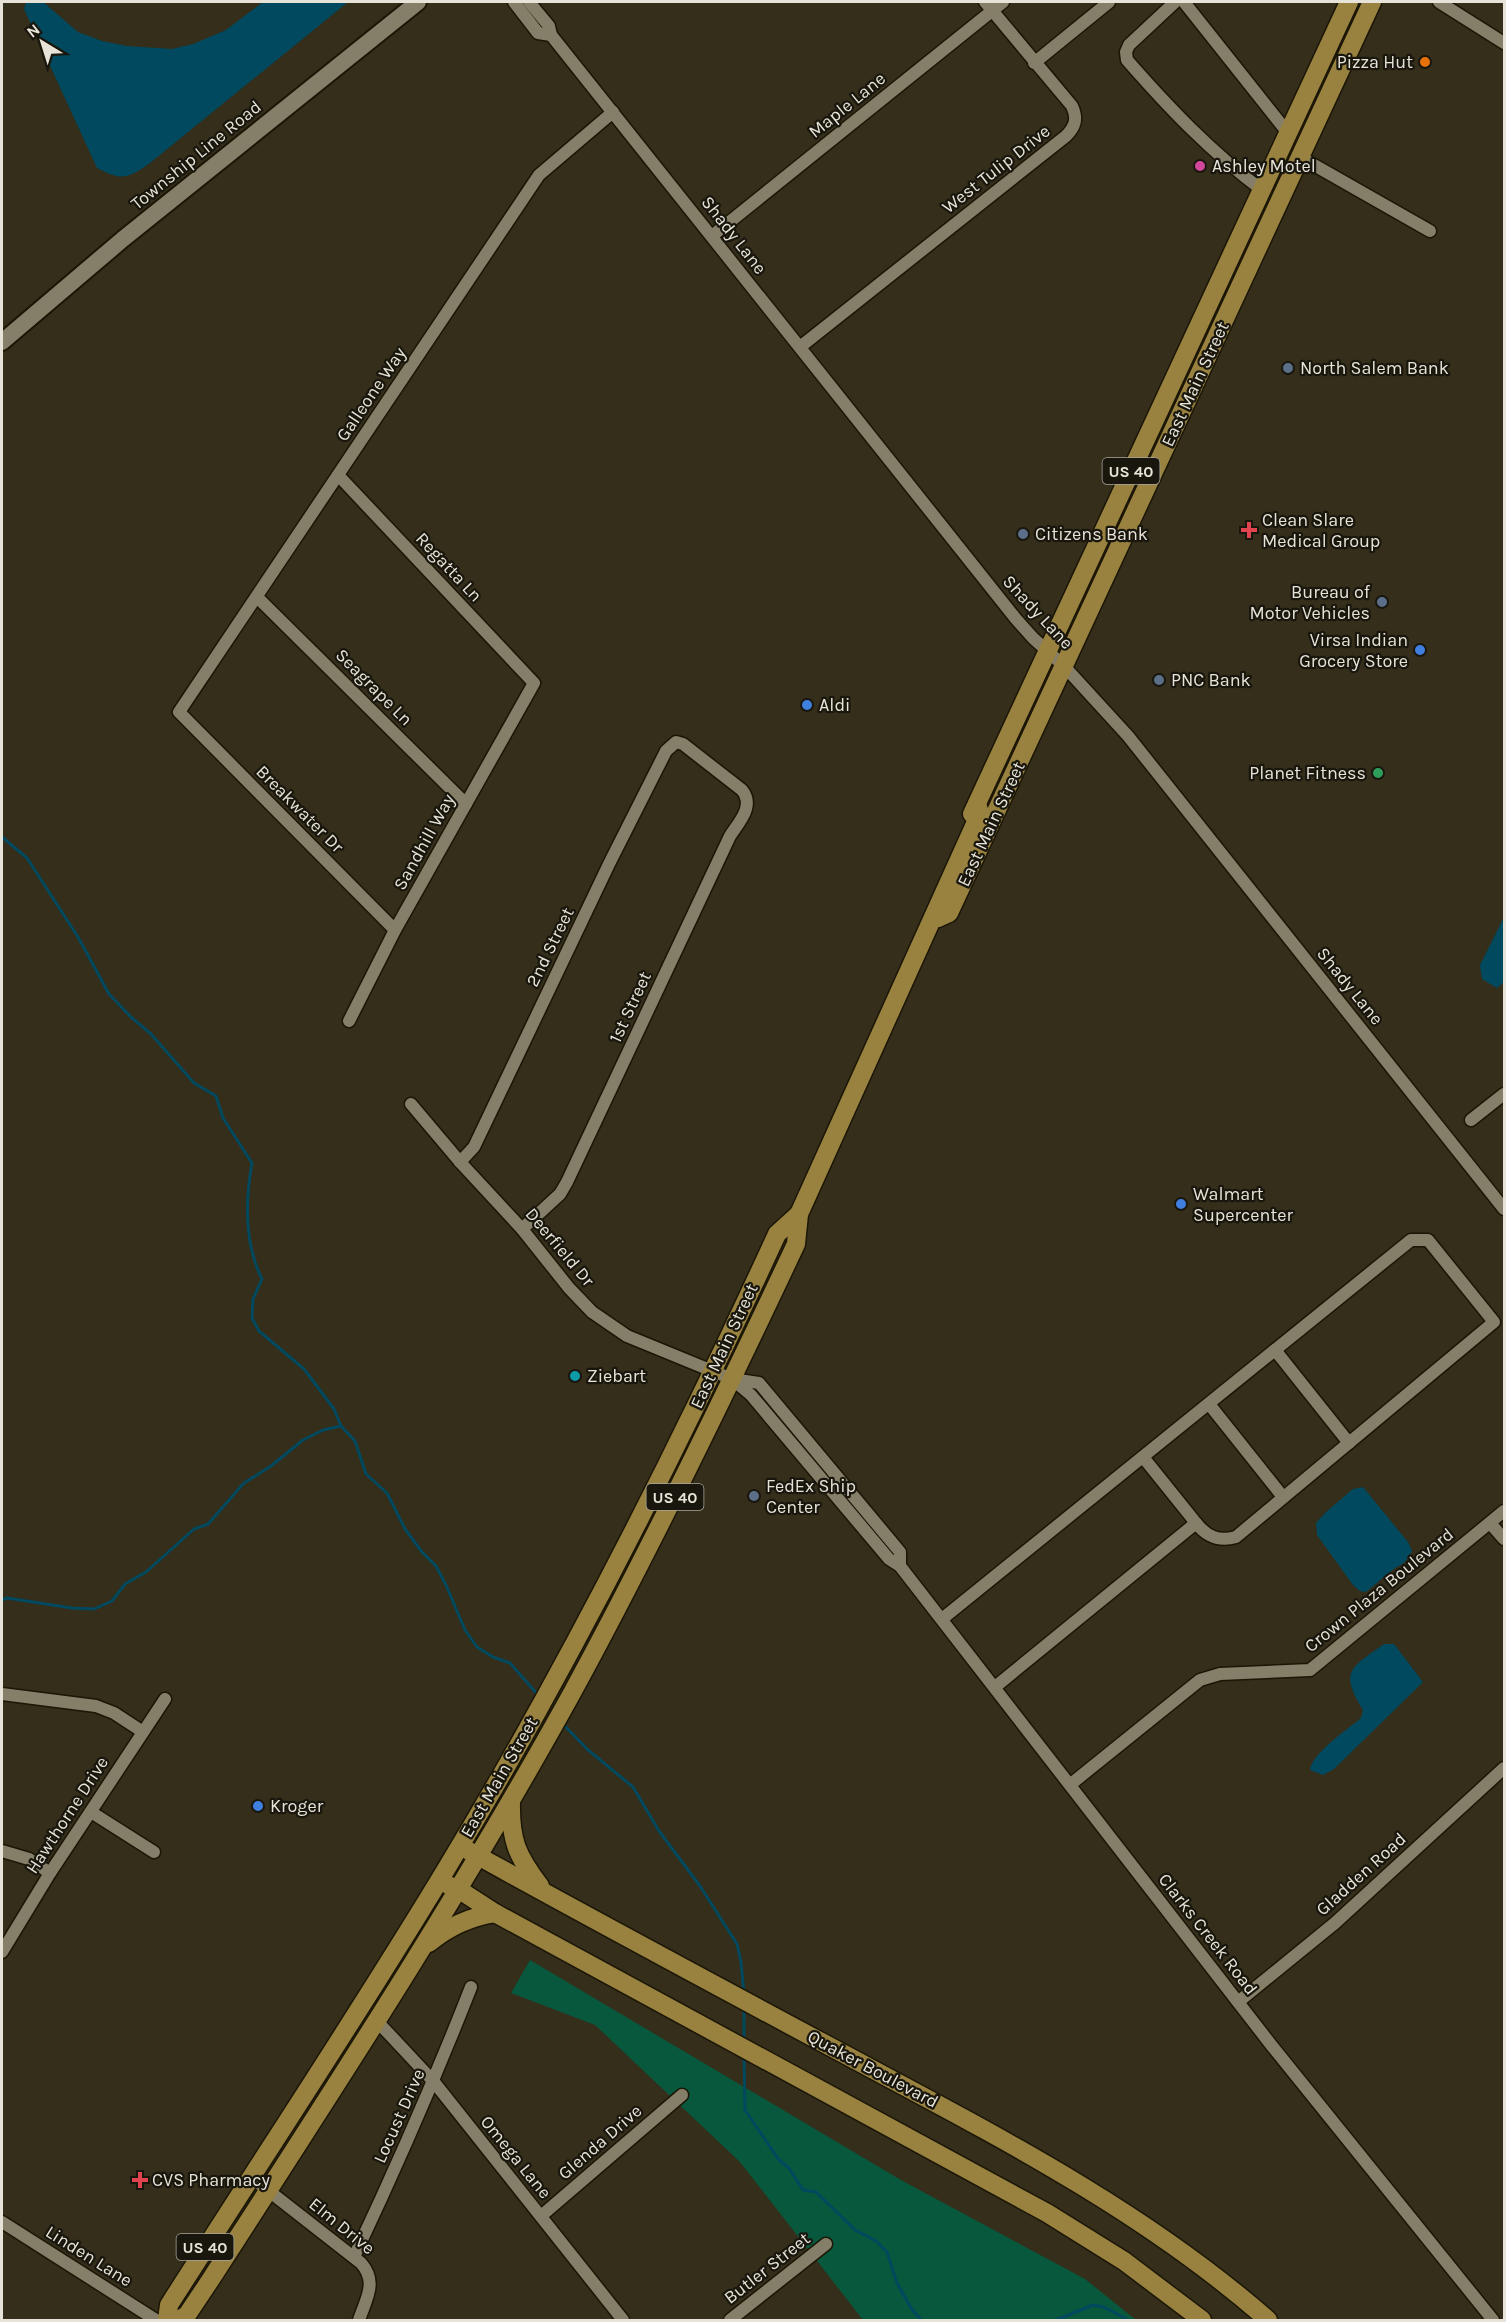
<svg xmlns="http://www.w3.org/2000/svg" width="1506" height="2322" viewBox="0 0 1506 2322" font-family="Karla,sans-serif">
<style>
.green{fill:#08583e}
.water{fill:#01495e}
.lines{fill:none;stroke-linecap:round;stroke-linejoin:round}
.stream{stroke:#01495e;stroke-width:3}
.street-casing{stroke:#1b1605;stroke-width:15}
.secondary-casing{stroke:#1b1605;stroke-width:20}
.primary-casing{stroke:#1b1605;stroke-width:21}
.street{stroke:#857e69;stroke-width:12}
.secondary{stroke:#857e69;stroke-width:16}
.primary{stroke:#998240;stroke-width:18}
.food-dot{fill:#e8710a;stroke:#19160e;stroke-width:2}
.hotel-dot{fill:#d1479c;stroke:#19160e;stroke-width:2}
.service-dot{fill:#5c6f8a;stroke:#19160e;stroke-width:2}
.health-dot{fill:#e0444e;stroke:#19160e;stroke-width:2}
.shop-dot{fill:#3f7fe0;stroke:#19160e;stroke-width:2}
.leisure-dot{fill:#2e9e5b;stroke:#19160e;stroke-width:2}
.culture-dot{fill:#0f9aa8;stroke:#19160e;stroke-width:2}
.labels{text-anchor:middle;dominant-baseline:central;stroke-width:4.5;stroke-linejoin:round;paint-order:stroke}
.shield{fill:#19160e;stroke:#a9a69b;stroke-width:1.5}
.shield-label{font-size:16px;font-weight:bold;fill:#e7e3d8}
.poi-label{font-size:18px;fill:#e7e3d8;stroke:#19160e;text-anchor:start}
.street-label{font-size:18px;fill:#e7e3d8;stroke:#19160e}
</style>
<rect width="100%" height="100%" fill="#342e1b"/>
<polygon class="green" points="530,1960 901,2180 1085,2279 1136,2320 863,2320 740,2162 595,2025 511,1993"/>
<g class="water">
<path d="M 26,2 L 43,2 L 78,32 L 102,41 L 127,46 L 172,49 L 193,44 L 226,30 L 263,2 L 348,2 L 150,163 C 127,179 122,181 97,168 L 24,9 Z"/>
<polygon points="1504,917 1504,982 1497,988 1482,979 1480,965"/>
<path d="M 1363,1487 L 1408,1542 L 1412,1551 C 1404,1567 1401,1563 1390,1572 C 1382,1578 1375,1585 1366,1592 L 1360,1591 L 1353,1585 L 1317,1535 L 1316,1523 L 1326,1512 L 1353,1489 Z"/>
<path d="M 1384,1644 L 1394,1644 L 1423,1682 L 1334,1769 L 1323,1775 L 1310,1770 C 1312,1753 1348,1729 1361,1718 L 1363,1710 C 1339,1670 1351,1668 1384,1644 Z"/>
</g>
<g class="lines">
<g class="stream">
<path d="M 2,837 L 27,858 L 78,937 L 109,994 L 131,1017 L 151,1034 L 194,1083 L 216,1096 L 223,1118 L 252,1163 C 245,1202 244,1243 262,1279 L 253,1299 L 252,1318 L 259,1331 L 304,1369 L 334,1409 L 341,1426 L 355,1441 L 366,1474 L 387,1493 L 405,1529 L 422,1552 L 436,1566 L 446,1585 L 465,1630 L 477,1647 L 493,1657 L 510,1663 L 538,1695"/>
<polyline points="2,1600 7,1598 72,1608 94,1609 112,1601 125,1584 146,1572 194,1529 208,1524 244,1483 271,1466 303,1440 323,1430 341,1426"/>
<polyline points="562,1723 587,1749 633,1787 659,1831 700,1886 737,1944 741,1962 744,1994"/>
<polyline points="744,2007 744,2042"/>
<polyline points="744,2055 745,2110 779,2160 789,2168 803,2190 816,2192 855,2230 876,2241 887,2252 897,2283 911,2308 921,2320"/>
<polyline points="1056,2320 1093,2305 1104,2307 1128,2320"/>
</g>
<defs>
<g id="street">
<polyline points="514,2 538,33 551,35"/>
<polyline points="529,2 549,26 551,35 1016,619 1033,638 1064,666 1128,736 1504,1209"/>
<path d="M 1175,2 L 1129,45 L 1126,52 L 1127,60 C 1169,108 1211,152 1262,190"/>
<polyline points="1184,2 1288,133"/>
<polyline points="1439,2 1504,43"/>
<polyline points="1034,63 1109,2"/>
<polyline points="1300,157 1430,231"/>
<polyline points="712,236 1003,2"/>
<path d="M 800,347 L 1066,136 C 1075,127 1078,119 1072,106 L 985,2"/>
<polyline points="338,475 534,683 395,930 349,1021"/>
<polyline points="257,597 466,804"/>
<polyline points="395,930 179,712 539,175 613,112"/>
<polyline points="411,1104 460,1162 522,1229 569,1288 592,1312 627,1336 732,1379 759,1383 900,1552 900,1566"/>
<polyline points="1471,1120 1504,1094"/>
<path d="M 460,1162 L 474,1147 L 609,864 L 666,751 L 676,742 L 683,744 L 742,790 C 755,806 739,822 730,836 L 567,1182 L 560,1194 L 522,1229"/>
<polyline points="1275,1350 1349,1443"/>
<polyline points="732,1379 751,1395 889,1559 900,1566 1272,2046 1493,2320"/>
<polyline points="1209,1404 1283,1497"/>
<polyline points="1143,1457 1196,1523"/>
<polyline points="1490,1523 1504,1539"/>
<path d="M 942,1619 L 1411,1240 L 1428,1240 L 1494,1322 L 1236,1537 C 1219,1542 1207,1537 1196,1523 L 995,1687"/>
<polyline points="2,1694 96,1706 114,1713 143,1732"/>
<polyline points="1071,1784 1200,1680 1220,1674 1310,1670 1504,1511"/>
<polyline points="91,1812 154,1852"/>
<polyline points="2,1851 29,1859 50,1873"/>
<polyline points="2,1952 50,1873 165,1699"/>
<polyline points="1238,2002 1335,1923 1504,1768"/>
<polyline points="376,2020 434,2082 623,2320"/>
<path d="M 251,2177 L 361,2263 C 378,2282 366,2299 359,2320"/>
<polyline points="541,2216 682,2095"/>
<polyline points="2,2222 156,2320"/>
<path d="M 354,2257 C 396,2168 435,2079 471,1987"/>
<polyline points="730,2320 826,2244"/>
</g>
<polyline id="secondary" points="2,342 123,239 418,2"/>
<g id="primary">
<polyline points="972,814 1349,2"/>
<polyline points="938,918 949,913 1372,2"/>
<path d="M 511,1801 C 510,1840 517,1856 540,1886"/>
<path d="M 469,1851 C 606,1927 745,2001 883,2075 C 1018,2147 1153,2219 1268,2320"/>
<polyline points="448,1885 458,1889 495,1913 1047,2213 1124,2261 1202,2320"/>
<path d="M 429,1943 C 449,1926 469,1917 495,1913"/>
<path d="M 167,2320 L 169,2305 C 262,2159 359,2014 448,1866 C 571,1662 678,1450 777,1234 L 799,1214"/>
<path d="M 178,2320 L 187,2315 L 211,2279 C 335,2087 461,1894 572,1693 C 652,1546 725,1395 796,1244 L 799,1214 L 980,813 L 977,804"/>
</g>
</defs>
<use href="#street" class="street-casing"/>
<use href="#secondary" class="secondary-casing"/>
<use href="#primary" class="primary-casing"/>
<use href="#street" class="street"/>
<use href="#secondary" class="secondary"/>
<use href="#primary" class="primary"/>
</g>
<circle class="food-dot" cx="1425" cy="62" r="6"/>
<circle class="hotel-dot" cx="1200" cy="166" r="6"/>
<g class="service-dot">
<circle cx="1288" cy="368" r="6"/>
<circle cx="1023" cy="534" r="6"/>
<circle cx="1382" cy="602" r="6"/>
<circle cx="1159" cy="680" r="6"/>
<circle cx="754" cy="1496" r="6"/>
</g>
<g class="health-dot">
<path d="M1246 521h6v6h6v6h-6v6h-6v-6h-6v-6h6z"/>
<path d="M137 2171h6v6h6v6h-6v6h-6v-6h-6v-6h6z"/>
</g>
<g class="shop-dot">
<circle cx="1420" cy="650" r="6"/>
<circle cx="807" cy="705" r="6"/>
<circle cx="1181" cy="1204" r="6"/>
<circle cx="258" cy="1806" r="6"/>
</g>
<circle class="leisure-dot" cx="1378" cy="773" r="6"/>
<circle class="culture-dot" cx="575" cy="1376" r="6"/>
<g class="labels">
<g class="shield">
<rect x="1102.5" y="458" width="57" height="26" rx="4.5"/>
<rect x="646.5" y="1484" width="57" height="26" rx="4.5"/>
<rect x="176.5" y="2234" width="57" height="26" rx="4.5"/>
</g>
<g class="shield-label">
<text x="1131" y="471">US 40</text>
<text x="675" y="1497">US 40</text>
<text x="205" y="2247">US 40</text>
</g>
<g class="poi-label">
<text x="1413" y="62" text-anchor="end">Pizza Hut</text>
<text x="1212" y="166">Ashley Motel</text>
<text x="1300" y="368">North Salem Bank</text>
<text x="1262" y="520">Clean Slare<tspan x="1262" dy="21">Medical Group</tspan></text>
<text x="1035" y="534">Citizens Bank</text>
<text x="1370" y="592" text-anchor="end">Bureau of<tspan x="1370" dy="21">Motor Vehicles</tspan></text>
<text x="1408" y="640" text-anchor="end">Virsa Indian<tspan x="1408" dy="21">Grocery Store</tspan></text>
<text x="1171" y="680">PNC Bank</text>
<text x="819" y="705">Aldi</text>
<text x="1366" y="773" text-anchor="end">Planet Fitness</text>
<text x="1193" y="1194">Walmart<tspan x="1193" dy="21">Supercenter</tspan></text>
<text x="587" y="1376">Ziebart</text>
<text x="766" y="1486">FedEx Ship<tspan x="766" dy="21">Center</tspan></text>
<text x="270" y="1806">Kroger</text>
<text x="152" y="2180">CVS Pharmacy</text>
</g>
<g class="street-label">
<text transform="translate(847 105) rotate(-39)">Maple Lane</text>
<text transform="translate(196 155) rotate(-39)">Township Line Road</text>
<text transform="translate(996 169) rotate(-38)">West Tulip Drive</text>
<text transform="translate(734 235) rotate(52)">Shady Lane</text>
<text transform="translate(1195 384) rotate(-65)">East Main Street</text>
<text transform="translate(371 394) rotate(-56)">Galleone Way</text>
<text transform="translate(449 567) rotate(47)">Regatta Ln</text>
<text transform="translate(1038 612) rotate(47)">Shady Lane</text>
<text transform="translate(374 687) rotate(45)">Seagrape Ln</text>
<text transform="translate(300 809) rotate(45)">Breakwater Dr</text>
<text transform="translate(991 824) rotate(-65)">East Main Street</text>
<text transform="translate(424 842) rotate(-61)">Sandhill Way</text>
<text transform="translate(550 947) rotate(-64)">2nd Street</text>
<text transform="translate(1350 986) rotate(51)">Shady Lane</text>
<text transform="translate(630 1007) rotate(-65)">1st Street</text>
<text transform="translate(560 1247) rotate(50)">Deerfield Dr</text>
<text transform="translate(724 1346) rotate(-65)">East Main Street</text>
<text transform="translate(1379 1590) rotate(-39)">Crown Plaza Boulevard</text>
<text transform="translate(499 1777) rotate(-60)">East Main Street</text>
<text transform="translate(67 1815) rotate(-57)">Hawthorne Drive</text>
<text transform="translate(1361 1874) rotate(-42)">Gladden Road</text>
<text transform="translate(1208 1934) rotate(52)">Clarks Creek Road</text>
<text transform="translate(873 2069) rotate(28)">Quaker Boulevard</text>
<text transform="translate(399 2116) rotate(-66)">Locust Drive</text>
<text transform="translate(600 2142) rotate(-41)">Glenda Drive</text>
<text transform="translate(516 2157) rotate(51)">Omega Lane</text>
<text transform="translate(342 2226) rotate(39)">Elm Drive</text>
<text transform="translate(89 2256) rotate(32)">Linden Lane</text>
<text transform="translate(767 2268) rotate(-38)">Butler Street</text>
</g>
</g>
<rect width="1506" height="2322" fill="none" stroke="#e7e3d8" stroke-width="6"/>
<g transform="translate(42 42) rotate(322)" stroke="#19160e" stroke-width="4.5" paint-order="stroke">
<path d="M0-4.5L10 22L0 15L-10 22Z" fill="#e7e3d8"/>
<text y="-9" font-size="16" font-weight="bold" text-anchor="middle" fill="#e7e3d8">N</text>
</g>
</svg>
